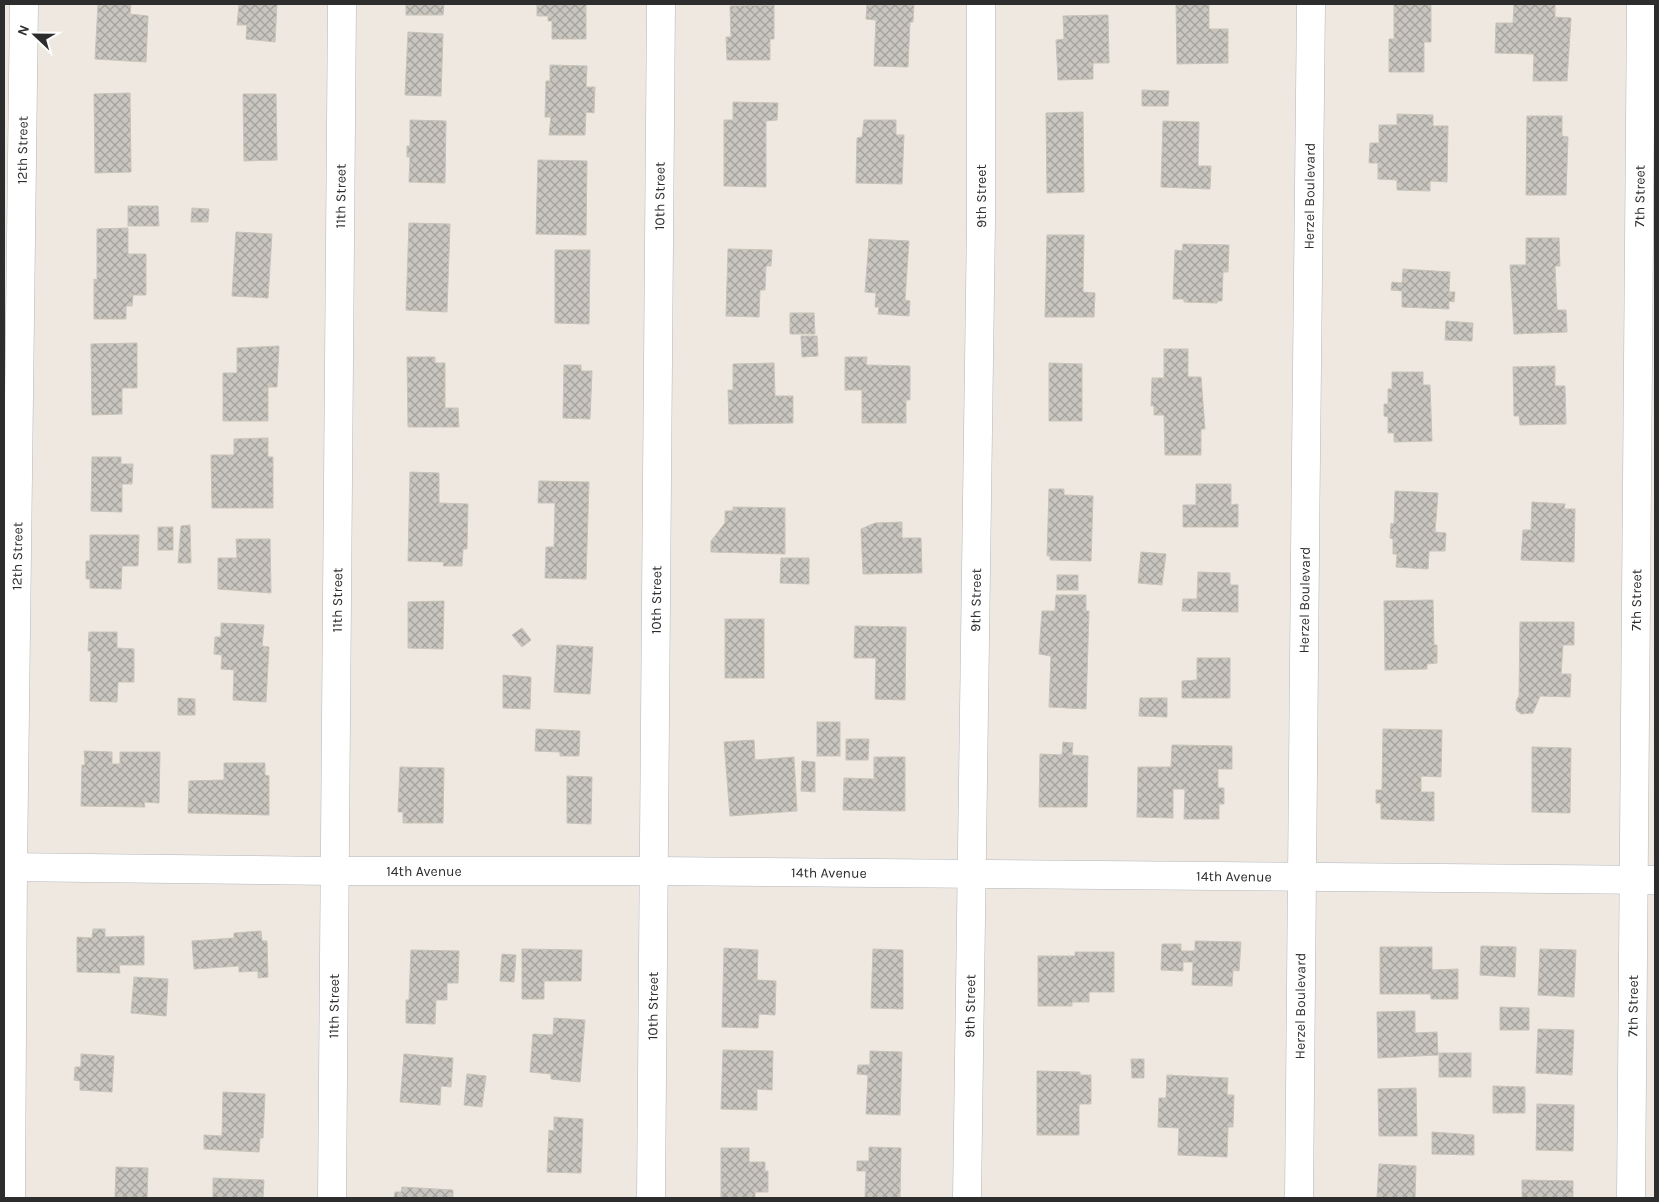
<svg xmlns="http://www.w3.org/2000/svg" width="1659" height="1202" viewBox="0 0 1659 1202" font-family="Karla,sans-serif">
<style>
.building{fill:url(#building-cross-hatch);stroke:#c9c4b9}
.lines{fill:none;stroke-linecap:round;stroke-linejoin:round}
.minor-casing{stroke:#b3b6bf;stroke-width:29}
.minor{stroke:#fff;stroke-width:28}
.labels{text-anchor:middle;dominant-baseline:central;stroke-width:4;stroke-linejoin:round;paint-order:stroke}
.street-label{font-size:14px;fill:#2d2d2d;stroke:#fff}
</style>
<defs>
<pattern id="building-cross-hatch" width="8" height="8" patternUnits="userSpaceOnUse" patternTransform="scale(1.25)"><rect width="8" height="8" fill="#c9c5bf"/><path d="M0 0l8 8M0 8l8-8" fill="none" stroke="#a4a09c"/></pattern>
</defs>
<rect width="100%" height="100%" fill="#eee8e0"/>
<g class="building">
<polygon points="98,4 131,4 130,14 148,16 146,62 95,59"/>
<polygon points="239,4 277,4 275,42 246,39 247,25 237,25"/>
<polygon points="406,4 444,4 443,15 406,15"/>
<polygon points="537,4 586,4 586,39 552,39 552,21 548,21 548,16 537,16"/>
<polygon points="867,4 914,4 913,22 910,22 908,67 874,66 876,20 866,19"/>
<polygon points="1176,4 1209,4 1209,29 1228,29 1228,63 1177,64"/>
<polygon points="1394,4 1431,4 1431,42 1424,42 1424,72 1389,72 1389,39 1394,39"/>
<polygon points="1514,4 1555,4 1555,17 1571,18 1567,81 1533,81 1534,54 1495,53 1496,23 1513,23"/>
<polygon points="774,5 774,39 770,39 770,60 727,60 726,37 731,37 730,6"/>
<polygon points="1108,15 1109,63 1093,63 1093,79 1058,80 1056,40 1064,39 1063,16"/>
<polygon points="408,32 443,34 441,96 405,95"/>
<polygon points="550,65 587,66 586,87 595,87 594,113 586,112 585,135 549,135 551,117 545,117 546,81 550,81"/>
<polygon points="1142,90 1169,91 1168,106 1142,106"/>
<polygon points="130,93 131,172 95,173 94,94"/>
<polygon points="243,94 276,94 277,160 244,161"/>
<polygon points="733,102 778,103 777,120 766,121 766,187 724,186 724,120 733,120"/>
<polygon points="1083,112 1084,192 1047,193 1046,113"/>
<polygon points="1397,114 1433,115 1433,126 1448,126 1447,182 1430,181 1430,191 1397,190 1397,180 1378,179 1378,163 1369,163 1370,143 1379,143 1379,125 1397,125"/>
<polygon points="1527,116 1562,116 1562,136 1568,137 1566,195 1526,195"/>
<polygon points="410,120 446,121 445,183 409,182 410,157 407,157 407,146 410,146"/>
<polygon points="864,120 896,120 896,135 904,135 902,184 856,183 857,138 862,137"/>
<polygon points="1163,121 1199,122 1198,166 1211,166 1210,189 1161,187"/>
<polygon points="538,160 587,161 586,235 536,234"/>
<polygon points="128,206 158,206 159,226 128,226"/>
<polygon points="192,208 209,209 208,222 191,222"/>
<polygon points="409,223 450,224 447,312 406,310"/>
<polygon points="128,228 128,254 146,254 146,295 133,295 132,306 126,306 126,319 94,319 94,279 97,280 97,229"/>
<polygon points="236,232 272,234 268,298 232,296"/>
<polygon points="1047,235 1084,235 1083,292 1095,293 1094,317 1045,317"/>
<polygon points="1526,238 1559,238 1560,266 1555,266 1557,310 1566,310 1567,332 1514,334 1510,265 1526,265"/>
<polygon points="869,239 909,241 905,300 910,301 909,316 878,314 879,307 875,307 876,293 865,292"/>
<polygon points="1183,244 1229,245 1228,272 1223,272 1222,301 1218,301 1217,303 1184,302 1184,299 1173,299 1175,250 1182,251"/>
<polygon points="728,249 772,250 771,266 766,266 765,290 760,290 759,317 726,316"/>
<polygon points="555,250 590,250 589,324 555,323"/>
<polygon points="1403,269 1450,272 1449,292 1455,292 1454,302 1449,301 1449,309 1402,307 1402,291 1391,290 1392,282 1402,283"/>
<polygon points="790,313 814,313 815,334 790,334"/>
<polygon points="1446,321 1473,323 1472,341 1445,340"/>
<polygon points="801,336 817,336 818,356 802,357"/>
<polygon points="137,343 137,388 122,388 122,414 92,415 91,344"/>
<polygon points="279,346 277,387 268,387 268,421 223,421 223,373 237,373 237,348"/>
<polygon points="1164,349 1188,349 1188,377 1201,377 1205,429 1201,429 1201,455 1165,455 1164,415 1154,415 1154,406 1151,406 1152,378 1164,378"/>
<polygon points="407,357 435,357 435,363 445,363 445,408 458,408 459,427 408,427"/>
<polygon points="845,357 867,357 866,365 910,366 910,400 906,400 906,423 862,423 862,390 845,390"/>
<polygon points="774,363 775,396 793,396 793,423 729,424 728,390 733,390 733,364"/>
<polygon points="1049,363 1082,364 1082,421 1049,421"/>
<polygon points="564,365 581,365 581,371 592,371 590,419 563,418"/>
<polygon points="1555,366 1555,386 1565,386 1566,424 1520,425 1519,416 1514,416 1513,367"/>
<polygon points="1392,372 1423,372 1423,385 1430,385 1432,441 1394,442 1394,433 1388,433 1388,417 1384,416 1384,404 1388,404 1388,389 1392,389"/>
<polygon points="268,438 268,457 273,457 273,508 212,508 211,455 234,455 234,439"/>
<polygon points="92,457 121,457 121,464 133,464 132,484 122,484 122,512 91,511"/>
<polygon points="410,472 439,473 439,503 468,504 467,549 463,549 462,566 443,566 444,562 408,561"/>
<polygon points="539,481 589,482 586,579 545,578 546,547 554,547 555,503 538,503"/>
<polygon points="1196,484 1231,484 1231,505 1238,504 1238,527 1183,527 1183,505 1196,505"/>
<polygon points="1049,489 1064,489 1064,495 1093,496 1091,561 1050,560 1050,556 1047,556"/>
<polygon points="1395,491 1438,493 1435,532 1446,533 1445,551 1429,551 1428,569 1396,567 1397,554 1393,554 1393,539 1390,538 1391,523 1394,524"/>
<polygon points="1532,502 1565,504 1564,509 1575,509 1574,562 1521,560 1523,530 1531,530"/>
<polygon points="733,507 785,508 785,554 711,552 711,541 725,523 725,511 733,511"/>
<polygon points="902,522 902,538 921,538 922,573 863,574 861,529 875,523"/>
<polygon points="190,525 191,563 178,563 181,526"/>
<rect x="158" y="527" width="15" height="23"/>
<polygon points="90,535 139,535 138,566 122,566 121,589 90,588 90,579 86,579 86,561 90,561"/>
<polygon points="236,539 270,539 271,593 218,589 218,558 237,558"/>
<polygon points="1141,552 1166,554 1162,585 1138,583"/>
<polygon points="781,558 809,558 809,584 780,583"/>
<polygon points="1198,572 1230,573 1230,585 1238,585 1238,612 1182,611 1183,599 1197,599"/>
<rect x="1057" y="575" width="21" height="15"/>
<polygon points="1056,595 1086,595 1086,611 1089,611 1086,709 1049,707 1051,656 1039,654 1042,611 1055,611"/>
<polygon points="1433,600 1434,645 1437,645 1437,663 1427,664 1427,669 1385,670 1384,601"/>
<polygon points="444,601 443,649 408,648 408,602"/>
<rect x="725" y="619" width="39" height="59"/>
<polygon points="1520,622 1574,622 1574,645 1563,645 1561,674 1571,674 1570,697 1540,696 1533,713 1521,714 1516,710 1516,702 1519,696"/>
<polygon points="221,623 264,625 262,646 269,647 266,702 233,700 234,670 221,669 222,655 214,654 215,637 221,637"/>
<polygon points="855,626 906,627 905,700 875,699 876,658 854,658"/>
<polygon points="522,628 531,640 522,647 512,635"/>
<polygon points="89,632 117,632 117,648 134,649 134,682 118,682 117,702 90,701 91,651 88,651"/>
<polygon points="557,645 593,647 590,694 554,692"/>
<polygon points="1197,658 1230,658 1230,698 1182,698 1182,681 1197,680"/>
<polygon points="503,675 531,677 530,709 503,708"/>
<polygon points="178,698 195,699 195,715 178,715"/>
<polygon points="1140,698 1167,698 1167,717 1139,716"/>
<rect x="817" y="722" width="23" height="34"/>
<polygon points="536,729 580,731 579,756 560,756 560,752 535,751"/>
<polygon points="1383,729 1442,730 1441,777 1421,776 1421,792 1434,792 1434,821 1381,819 1381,803 1376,803 1376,790 1382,790"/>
<polygon points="846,739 869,739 868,760 846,760"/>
<polygon points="754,740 755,760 794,757 797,811 730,816 724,742"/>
<polygon points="1063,742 1073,743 1072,755 1088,756 1087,807 1039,807 1040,754 1062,755"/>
<polygon points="1172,745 1232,746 1232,769 1218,769 1218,788 1224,788 1224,804 1219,804 1219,819 1184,819 1185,789 1173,789 1173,818 1137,817 1138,767 1171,767"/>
<polygon points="1532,747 1571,748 1570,813 1532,812"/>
<polygon points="84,751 112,752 112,764 120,764 120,752 160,752 159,803 144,802 145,807 81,806 82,765 85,765"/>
<polygon points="874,757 905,757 905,811 843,810 844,778 874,779"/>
<polygon points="802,761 815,762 815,792 801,791"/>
<polygon points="224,763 265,763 265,775 269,776 269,815 188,813 189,781 224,780"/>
<polygon points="400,767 444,768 443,823 403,823 403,812 398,812"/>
<polygon points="567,776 592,777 591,824 567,823"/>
<polygon points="93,929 105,929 105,937 144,936 144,965 119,965 120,973 77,972 77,937 92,938"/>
<polygon points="261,931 262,941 267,941 268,977 258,978 258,971 239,972 239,966 194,969 192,941 234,938 234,933"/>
<polygon points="1195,941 1241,942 1239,971 1233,970 1232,986 1192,985 1193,962 1183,962 1183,971 1161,970 1162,944 1181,944 1181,951 1195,951"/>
<polygon points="1481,946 1516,947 1515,977 1480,975"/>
<polygon points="1380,947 1432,947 1432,970 1458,969 1458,999 1431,999 1431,994 1380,994"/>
<polygon points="724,948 758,950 757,980 776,981 775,1015 759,1014 758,1028 722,1027"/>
<polygon points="522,949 582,950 581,981 544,981 544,999 522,999"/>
<polygon points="873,949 903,950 903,1009 871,1008"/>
<polygon points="1540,949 1576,950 1574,997 1538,995"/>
<polygon points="411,950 459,951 458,983 447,983 447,1000 436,1000 435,1024 406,1023 406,1000 409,1000"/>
<polygon points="1075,952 1114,952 1114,992 1089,992 1089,1002 1072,1002 1072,1006 1038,1006 1038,956 1075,956"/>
<polygon points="502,954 516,955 514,982 500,981"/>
<polygon points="134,977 168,979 166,1016 131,1013"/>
<polygon points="1500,1007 1529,1008 1529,1030 1500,1030"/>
<polygon points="1415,1011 1415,1033 1437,1032 1438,1055 1378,1058 1377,1012"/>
<polygon points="554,1018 585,1020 580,1082 551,1079 551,1074 530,1072 533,1034 553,1035"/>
<polygon points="1538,1029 1574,1030 1572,1075 1536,1073"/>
<polygon points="723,1050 773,1051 772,1090 757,1089 757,1110 721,1109"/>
<polygon points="870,1051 902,1052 900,1115 866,1114 868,1075 857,1074 858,1065 870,1065"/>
<rect x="1439" y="1053" width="32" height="24"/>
<polygon points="81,1054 114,1056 112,1092 80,1090 80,1081 74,1080 75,1067 81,1067"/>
<polygon points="404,1054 453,1058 451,1087 441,1086 440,1105 400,1102"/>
<polygon points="1131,1059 1144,1059 1144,1078 1132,1078"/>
<polygon points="1037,1071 1080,1072 1080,1075 1091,1075 1091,1104 1079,1104 1079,1135 1037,1135"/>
<polygon points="467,1074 486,1076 482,1107 464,1105"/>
<polygon points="1167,1075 1228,1078 1227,1095 1234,1095 1233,1127 1228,1127 1227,1157 1178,1155 1179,1128 1158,1127 1159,1098 1166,1098"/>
<polygon points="1493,1086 1525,1087 1525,1113 1493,1113"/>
<polygon points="1416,1088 1417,1136 1379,1136 1378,1089"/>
<polygon points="223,1092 265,1094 263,1138 260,1138 259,1152 204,1149 204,1135 222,1136"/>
<polygon points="1537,1104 1574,1105 1573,1151 1536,1150"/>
<polygon points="554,1117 583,1119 581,1173 547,1172 549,1130 554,1131"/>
<polygon points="1432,1132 1474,1135 1474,1155 1432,1154"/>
<polygon points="869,1147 901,1148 900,1198 865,1198 866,1171 857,1171 857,1161 869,1161"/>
<polygon points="721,1148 749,1148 749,1162 765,1162 765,1171 768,1171 768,1192 755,1192 755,1198 721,1198"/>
<polygon points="1379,1164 1416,1166 1415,1198 1377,1198"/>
<polygon points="116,1167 148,1168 147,1198 115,1197"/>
<polygon points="213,1178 264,1180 263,1198 213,1198"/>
<polygon points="1522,1180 1573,1181 1573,1198 1522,1198"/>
<polygon points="402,1187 453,1190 453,1198 394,1198 395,1192 401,1192"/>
</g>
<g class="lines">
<defs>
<g id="minor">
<path id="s1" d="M 4,867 L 334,871 L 655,871 L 1655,880"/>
<path id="s2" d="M 11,1198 L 13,867 L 24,4"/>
<path id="s3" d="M 332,1198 L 342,4"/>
<path id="s4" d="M 651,1198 L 661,4"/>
<path id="s5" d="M 967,1198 L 981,222 L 981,4"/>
<path id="s6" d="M 1299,1198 C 1300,800 1308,402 1311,4"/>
<path id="s7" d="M 1631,1198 L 1641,4"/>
</g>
</defs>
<use href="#minor" class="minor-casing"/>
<use href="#minor" class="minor"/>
</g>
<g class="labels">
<g class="street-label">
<text stroke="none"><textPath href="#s2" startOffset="1048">12th Street</textPath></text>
<text stroke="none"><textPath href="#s3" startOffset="1002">11th Street</textPath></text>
<text stroke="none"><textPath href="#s4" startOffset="1002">10th Street</textPath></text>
<text stroke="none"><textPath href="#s5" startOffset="1002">9th Street</textPath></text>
<text stroke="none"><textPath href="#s6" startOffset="1002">Herzel Boulevard</textPath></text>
<text stroke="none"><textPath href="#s7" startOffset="1002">7th Street</textPath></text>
<text stroke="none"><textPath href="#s2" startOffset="642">12th Street</textPath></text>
<text stroke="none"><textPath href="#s3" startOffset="598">11th Street</textPath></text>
<text stroke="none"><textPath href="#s4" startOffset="598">10th Street</textPath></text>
<text stroke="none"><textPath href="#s5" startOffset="598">9th Street</textPath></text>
<text stroke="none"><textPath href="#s6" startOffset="598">Herzel Boulevard</textPath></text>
<text stroke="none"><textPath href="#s7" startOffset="598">7th Street</textPath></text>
<text stroke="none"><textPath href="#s1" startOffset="420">14th Avenue</textPath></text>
<text stroke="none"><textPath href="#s1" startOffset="825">14th Avenue</textPath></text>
<text stroke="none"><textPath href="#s1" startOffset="1230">14th Avenue</textPath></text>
<text stroke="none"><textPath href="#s3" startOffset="192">11th Street</textPath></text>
<text stroke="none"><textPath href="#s4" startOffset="192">10th Street</textPath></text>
<text stroke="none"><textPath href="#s5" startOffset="192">9th Street</textPath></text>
<text stroke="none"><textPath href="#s6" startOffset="192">Herzel Boulevard</textPath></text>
<text stroke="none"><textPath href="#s7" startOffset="192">7th Street</textPath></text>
</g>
</g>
<rect width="1659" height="1202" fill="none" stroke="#2d2d2d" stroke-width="10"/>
<g transform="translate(35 35) rotate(292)" stroke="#ffffff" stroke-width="4" paint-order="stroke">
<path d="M0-4L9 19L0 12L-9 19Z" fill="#2d2d2d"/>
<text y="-8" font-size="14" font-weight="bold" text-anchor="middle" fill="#2d2d2d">N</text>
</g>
</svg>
